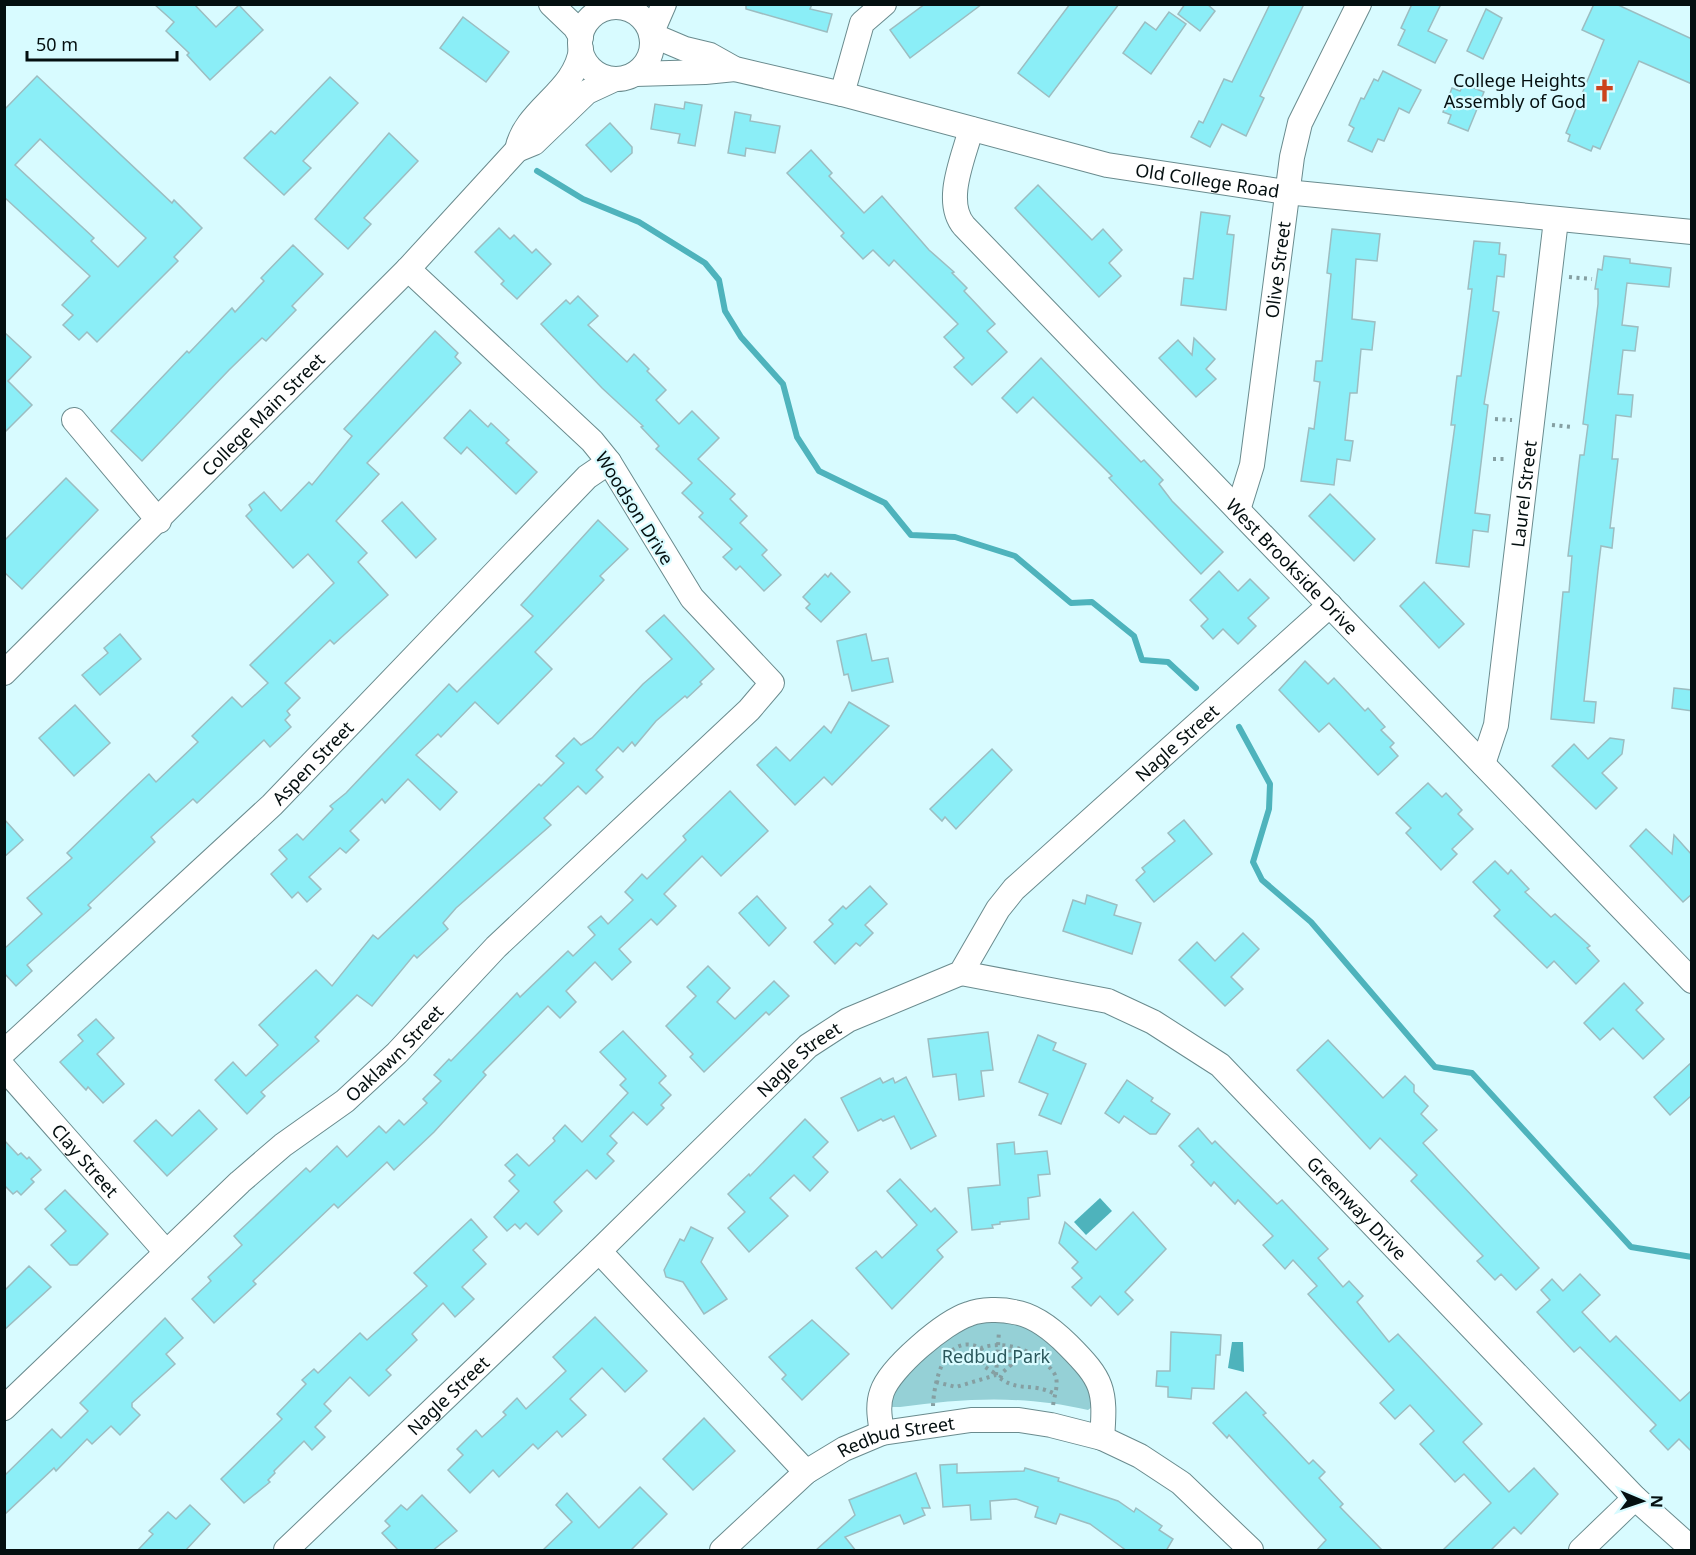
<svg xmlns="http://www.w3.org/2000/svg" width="1696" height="1555" viewBox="0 0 1696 1555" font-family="'Noto Sans',sans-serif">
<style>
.green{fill:#95d0d6}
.water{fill:#4eb3bc}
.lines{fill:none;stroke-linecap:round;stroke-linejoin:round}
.stream{stroke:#4eb3bc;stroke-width:6}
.building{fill:#8beef7;stroke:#9cbdc1;stroke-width:1.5;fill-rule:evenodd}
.minor-casing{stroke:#6a8b8e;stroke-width:26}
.path{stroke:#859fa2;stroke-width:4;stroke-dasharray:3 4.5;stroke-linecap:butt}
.minor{stroke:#fff;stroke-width:24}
.labels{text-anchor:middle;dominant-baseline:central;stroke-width:4.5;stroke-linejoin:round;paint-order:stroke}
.poi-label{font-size:18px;fill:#040f10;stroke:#d8fbff;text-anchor:end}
.street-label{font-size:18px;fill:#040f10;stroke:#d8fbff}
.park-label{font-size:18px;fill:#2a575b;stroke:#d8fbff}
</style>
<rect width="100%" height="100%" fill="#d8fbff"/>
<path class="green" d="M 1000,1311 L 1038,1329 L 1093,1388 L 1097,1403 L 1088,1410 C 1022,1395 966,1398 900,1407 L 892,1407 L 887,1401 L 929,1346 Z"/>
<g class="water">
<polygon points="1100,1198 1112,1211 1086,1235 1074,1222"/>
<polygon points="1232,1342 1243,1342 1244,1372 1228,1368"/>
</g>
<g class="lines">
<g class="stream">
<polyline points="537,171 583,199 639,222 705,263 719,280 725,311 741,337 783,384 797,437 819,471 885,503 911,535 955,537 1015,556 1071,603 1092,602 1134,636 1142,660 1168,662 1196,688"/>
<polyline points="1239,727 1270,784 1269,809 1253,862 1262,880 1311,922 1435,1067 1472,1073 1631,1247 1692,1257"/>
</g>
</g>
<g class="building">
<polygon points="154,4 194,4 216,27 239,5 263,30 210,80 187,55 189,53 166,31 174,22"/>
<polygon points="746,4 812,4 810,9 832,14 827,32 746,9"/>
<polygon points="925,4 982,4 910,58 890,30"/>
<polygon points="1070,4 1119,4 1049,97 1018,73"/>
<polygon points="1185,4 1207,4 1215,11 1200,31 1178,14"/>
<polygon points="1270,4 1304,4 1260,96 1264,98 1246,136 1222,124 1210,147 1191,137 1199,121 1203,123 1224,79 1232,82"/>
<polygon points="1412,4 1441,4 1428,31 1447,40 1435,63 1398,45 1405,30 1401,28"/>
<polygon points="1594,4 1616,4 1692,39 1692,84 1639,61 1600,149 1593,146 1591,151 1568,141 1570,135 1566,133 1604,40 1582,30"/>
<polygon points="1486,9 1502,18 1483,59 1467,51"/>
<polygon points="1169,12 1186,24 1151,74 1123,53 1145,22 1156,30"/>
<polygon points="463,17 509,52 486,82 440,48"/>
<polygon points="1383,71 1421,90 1409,113 1399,108 1384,141 1378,139 1372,152 1348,141 1354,128 1349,125 1361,98 1364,99 1374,79 1378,81"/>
<path d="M 37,76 L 172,203 L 174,200 L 202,228 L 174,257 L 178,261 L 97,342 L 87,332 L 79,340 L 63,325 L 73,315 L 62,305 L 90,276 L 4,197 L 4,110 ZM 40,139 L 146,238 L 118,267 L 91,241 L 94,238 L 15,165 Z"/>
<polygon points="330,77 358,103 303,161 311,168 284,195 244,158 271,131 275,134"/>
<polygon points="1464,84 1484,92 1468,131 1448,123 1451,115 1443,112 1452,88 1460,91"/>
<polygon points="685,102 702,105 695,146 678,143 680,134 651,129 655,104 684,109"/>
<polygon points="735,112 751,115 750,121 780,126 775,153 746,148 745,156 728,153"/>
<polygon points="610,123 632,147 632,153 611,172 586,145"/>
<polygon points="389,133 418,161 364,218 371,224 348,249 315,219"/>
<polygon points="811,150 832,173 829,176 864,213 882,196 929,250 954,272 952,273 967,288 964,291 995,324 987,331 1007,352 972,385 954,367 964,358 944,337 958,324 894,260 889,266 873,250 863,259 841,236 844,233 787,173"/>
<polygon points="1038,185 1092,240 1103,229 1122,250 1109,263 1121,276 1099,297 1015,208"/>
<polygon points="1201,212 1230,216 1227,234 1234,235 1226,310 1181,305 1184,278 1193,279"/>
<polygon points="499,228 510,239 514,235 532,253 536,249 551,264 517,299 501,284 504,281 475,252"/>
<polygon points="1332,229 1380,234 1377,261 1356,259 1352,319 1375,322 1372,350 1361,349 1357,393 1350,393 1345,440 1353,441 1350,461 1337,459 1334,485 1301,481 1309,428 1314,429 1320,382 1314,381 1316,361 1322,361 1331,274 1327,273"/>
<polygon points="1474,241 1500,243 1499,254 1506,255 1504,277 1497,276 1493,311 1499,312 1484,404 1488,405 1475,513 1490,515 1488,532 1473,530 1469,567 1436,563 1455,425 1451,425 1457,376 1461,376 1472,289 1468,289"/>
<polygon points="293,245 323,274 292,306 296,310 266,341 262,338 229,370 142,461 111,431 187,351 189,353 232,308 235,312 264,281 261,278"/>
<polygon points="1604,256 1630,259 1630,263 1671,268 1669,287 1627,283 1622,325 1638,327 1635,351 1623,350 1618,394 1633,395 1631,417 1616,415 1612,459 1618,459 1610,528 1614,528 1612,548 1601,546 1598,570 1584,701 1596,702 1594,723 1551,719 1563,592 1569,592 1572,556 1568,556 1580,455 1584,455 1588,425 1583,424 1598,304 1598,289 1595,289 1598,269 1602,270"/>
<polygon points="578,296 598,316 588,325 627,362 634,354 649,369 647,371 666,390 656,400 679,424 692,411 719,438 698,459 735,494 730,499 747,516 740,523 767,550 762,555 781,575 764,591 740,566 736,570 723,557 732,549 699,517 703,513 682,493 692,483 656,449 659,446 641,427 643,426 602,388 541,324 566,300 570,304"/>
<polygon points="435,331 458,353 455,357 461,363 367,463 379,474 336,521 367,553 358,562 388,595 334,644 330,640 285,683 300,698 287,711 290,715 285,720 291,727 270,747 264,740 197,803 193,799 151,837 155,842 88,905 91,908 27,965 32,971 16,986 4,973 4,949 42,914 27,898 72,858 67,853 130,792 149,774 156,782 198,742 192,736 232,697 242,707 268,683 250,665 334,583 308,554 293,568 246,516 252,510 249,505 264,492 281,511 309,482 312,485 352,436 344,429"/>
<polygon points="4,332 31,357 8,381 32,405 4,433"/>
<polygon points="1194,338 1215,359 1206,369 1216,379 1196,397 1159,358 1178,340 1192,355"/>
<polygon points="1041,358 1141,462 1144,460 1163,480 1159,484 1172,501 1223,552 1201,574 1109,478 1112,476 1033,397 1017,413 1002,398"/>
<polygon points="470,410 488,427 491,423 509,440 506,443 537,472 516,494 467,447 461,454 444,438"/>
<polygon points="66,478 98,510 22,589 4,572 4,541"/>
<polygon points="1330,494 1375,539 1354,561 1309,516"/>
<polygon points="402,502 436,539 416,558 382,521"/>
<polygon points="598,520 628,549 600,576 604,580 535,652 552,669 498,724 475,702 441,737 438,734 416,755 457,792 440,810 408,779 385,803 382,799 350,831 359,840 346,853 340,848 309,877 321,889 307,902 298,892 292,898 271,874 287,859 279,850 297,834 303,840 333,809 330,806 346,793 449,684 457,692 533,616 521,605"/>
<polygon points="1219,571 1238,591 1250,579 1269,598 1248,618 1256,626 1238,644 1223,629 1213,639 1201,626 1208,619 1190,600"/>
<polygon points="831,573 850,592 821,622 806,608 810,604 803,597 825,574 828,577"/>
<polygon points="1424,582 1464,624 1439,648 1400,606"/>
<polygon points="664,615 714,669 700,682 702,684 687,698 685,696 656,721 635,746 632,742 623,752 618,747 596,770 603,777 586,794 578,786 544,818 551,825 456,908 443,923 448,929 417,958 414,955 372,1006 357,995 315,1037 319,1041 261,1092 265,1096 247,1114 215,1080 233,1062 246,1076 278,1045 259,1025 316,970 332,986 373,935 378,939 539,784 541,786 564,763 556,756 574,738 581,745 592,738 643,684 672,659 646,631"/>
<polygon points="120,634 141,659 100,695 82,675 108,653 104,648"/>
<polygon points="866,634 872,661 888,658 893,682 852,691 848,674 844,675 837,641"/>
<polygon points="1305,661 1328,684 1334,678 1365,711 1368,708 1385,727 1381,730 1394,743 1390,747 1398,756 1378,775 1329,723 1319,732 1279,690"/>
<polygon points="1674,688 1692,690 1692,711 1672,708"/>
<polygon points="849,702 889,726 832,785 824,777 795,805 757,765 776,747 790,761 824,726 831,733"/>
<polygon points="75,705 110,743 74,776 39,738"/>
<polygon points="1610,738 1624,740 1622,754 1602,773 1617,788 1596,809 1552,766 1574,744 1588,759"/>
<polygon points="992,749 1012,770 956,829 945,817 942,821 930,809"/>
<polygon points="1428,783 1442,797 1446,793 1462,810 1458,814 1473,829 1452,849 1457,854 1441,870 1406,833 1411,828 1396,813"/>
<polygon points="730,791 768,831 721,876 702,856 664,894 676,906 657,925 651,919 619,949 631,962 612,980 595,962 566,991 576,1002 560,1018 548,1006 483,1072 486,1075 434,1132 394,1170 387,1162 338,1208 334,1204 253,1281 256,1284 214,1323 192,1299 211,1281 208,1277 242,1245 234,1236 306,1168 310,1172 337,1146 347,1157 379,1126 386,1133 399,1120 404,1125 427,1103 423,1099 441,1081 434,1075 449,1059 451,1061 517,993 520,997 568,951 573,956 595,935 588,927 601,916 608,924 633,900 625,892 642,874 647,879 686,840 683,836"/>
<polygon points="4,819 23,840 4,857"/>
<polygon points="1184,820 1212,854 1154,902 1136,880 1145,872 1142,868 1175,841 1168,833"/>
<polygon points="1646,829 1672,854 1674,835 1692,855 1692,894 1683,902 1630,846"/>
<polygon points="1495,861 1508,874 1511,870 1529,889 1525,892 1551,917 1555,914 1590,946 1587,948 1599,961 1576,984 1554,961 1547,968 1494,916 1500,910 1473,882"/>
<polygon points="870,886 887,904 865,925 873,933 860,946 856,943 835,964 814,942 833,924 829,920 843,906 846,909"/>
<polygon points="1087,895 1117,905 1114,915 1141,923 1132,954 1063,931 1073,900 1085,904"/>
<polygon points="757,896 786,928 769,946 739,913"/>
<polygon points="1243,933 1259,949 1231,977 1243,989 1225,1006 1179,960 1197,942 1215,961"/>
<polygon points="708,966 730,988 717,1002 735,1019 774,981 789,996 769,1015 766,1012 704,1072 690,1057 693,1054 666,1026 696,996 687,987"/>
<polygon points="1624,983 1643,1003 1636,1010 1664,1039 1643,1059 1613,1028 1600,1040 1584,1023"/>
<polygon points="96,1019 114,1038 97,1054 124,1084 103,1103 88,1087 86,1090 60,1062 83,1041 78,1035"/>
<polygon points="623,1031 666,1076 659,1083 671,1095 661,1105 664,1108 647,1125 633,1112 610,1136 617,1143 607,1154 614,1161 596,1179 587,1170 554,1202 562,1211 538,1235 526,1223 520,1229 515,1224 507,1231 494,1217 519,1191 509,1181 515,1175 505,1165 517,1154 529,1166 555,1141 553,1138 565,1125 582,1142 628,1093 620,1085 626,1079 600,1052"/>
<polygon points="988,1032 993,1070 981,1071 984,1096 959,1100 956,1074 933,1077 928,1039"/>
<polygon points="1038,1035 1056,1043 1053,1050 1086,1064 1061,1124 1039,1115 1048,1094 1019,1082"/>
<polygon points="1328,1040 1383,1098 1405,1076 1414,1085 1414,1092 1428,1106 1421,1114 1437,1130 1423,1143 1539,1268 1516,1290 1501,1274 1495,1280 1477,1261 1483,1256 1411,1181 1417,1175 1380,1138 1370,1149 1297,1070"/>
<polygon points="1692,1062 1692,1095 1670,1115 1654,1097"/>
<polygon points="906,1077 936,1136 911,1149 894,1116 883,1121 881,1119 858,1131 841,1098 880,1078 883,1083 893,1078 895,1083"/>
<polygon points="1127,1080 1153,1098 1151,1101 1170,1114 1156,1134 1150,1134 1124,1116 1119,1123 1105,1113"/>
<polygon points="199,1110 217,1129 167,1176 134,1141 156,1120 172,1136"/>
<polygon points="805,1119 828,1142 813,1157 828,1172 810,1191 794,1175 770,1198 788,1216 749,1252 728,1228 745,1212 728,1194 749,1174 750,1176"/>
<polygon points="1198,1128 1212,1144 1215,1141 1277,1204 1282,1200 1328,1249 1318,1258 1343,1287 1349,1281 1363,1296 1357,1302 1389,1342 1398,1334 1482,1424 1463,1442 1497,1479 1509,1492 1534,1468 1558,1494 1521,1534 1514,1527 1490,1551 1442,1551 1491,1503 1464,1474 1455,1482 1420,1444 1434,1431 1410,1405 1395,1419 1380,1403 1394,1390 1308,1294 1317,1286 1293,1260 1285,1269 1263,1245 1273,1236 1238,1200 1235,1204 1214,1182 1211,1186 1191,1165 1194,1162 1179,1146"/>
<polygon points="4,1140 18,1155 21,1153 27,1159 29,1157 41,1170 31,1179 34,1182 21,1195 17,1191 13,1194 4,1185"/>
<polygon points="1014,1142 1015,1154 1047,1151 1050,1174 1038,1175 1040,1196 1028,1198 1029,1219 1000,1222 1000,1224 992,1225 993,1228 972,1230 968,1188 1000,1185 997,1144"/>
<polygon points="900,1179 931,1212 935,1208 957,1232 937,1250 943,1257 892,1309 856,1268 876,1251 882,1258 917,1225 887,1191"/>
<polygon points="65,1190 108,1234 77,1265 70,1265 51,1245 66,1231 45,1209"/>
<polygon points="1133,1212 1166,1249 1125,1292 1133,1300 1118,1315 1100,1296 1091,1306 1072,1287 1082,1278 1072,1268 1078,1262 1059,1243 1065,1222 1096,1250"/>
<polygon points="471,1219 487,1237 473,1250 486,1264 462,1287 474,1299 455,1317 443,1303 412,1334 417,1340 386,1370 391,1375 369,1396 350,1377 324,1404 331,1411 315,1427 325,1437 312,1450 304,1441 274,1471 275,1473 268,1480 270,1482 244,1503 221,1479 282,1419 277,1414 306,1384 302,1380 314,1369 318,1373 360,1333 367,1340 427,1286 414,1273"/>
<polygon points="691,1227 713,1238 701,1262 727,1299 704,1314 683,1282 666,1277 664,1270 680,1239 684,1241"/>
<polygon points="29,1266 51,1287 4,1330 4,1291"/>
<polygon points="1580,1274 1600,1295 1582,1312 1610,1342 1616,1336 1680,1401 1692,1390 1692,1452 1679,1439 1668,1450 1650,1431 1656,1425 1580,1347 1574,1352 1537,1312 1550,1300 1541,1290 1552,1279 1563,1291"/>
<polygon points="595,1317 647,1371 625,1392 602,1368 570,1399 586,1415 562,1437 557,1431 538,1449 533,1444 499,1477 493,1470 470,1493 448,1470 463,1455 457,1449 476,1430 482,1437 506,1415 503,1412 517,1398 526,1409 566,1371 553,1357"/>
<polygon points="165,1318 183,1338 166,1354 175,1364 132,1403 132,1407 140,1415 120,1435 111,1426 92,1444 87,1439 56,1471 54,1468 4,1515 4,1476 52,1429 61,1438 88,1411 80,1403"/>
<polygon points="812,1320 849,1354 802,1400 782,1379 786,1375 769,1357"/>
<polygon points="1171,1332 1221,1335 1220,1355 1216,1355 1214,1389 1192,1388 1191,1399 1168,1397 1168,1387 1156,1386 1157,1371 1170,1371"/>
<polygon points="1246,1392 1266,1413 1263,1415 1309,1464 1313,1460 1325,1472 1319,1478 1343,1504 1340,1507 1383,1551 1316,1551 1326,1540 1229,1435 1227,1438 1213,1423"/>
<polygon points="704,1418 735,1451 693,1490 663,1459"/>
<polygon points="957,1464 957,1473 1024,1471 1025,1468 1059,1478 1058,1481 1118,1501 1134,1512 1136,1508 1162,1526 1159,1530 1173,1539 1166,1551 1127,1551 1090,1524 1060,1514 1056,1524 1035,1517 1038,1507 1016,1499 990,1501 991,1519 971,1520 970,1505 943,1507 940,1465"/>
<polygon points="916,1473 930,1508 922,1508 925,1515 904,1524 900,1515 845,1537 856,1551 815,1551 855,1515 849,1500"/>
<polygon points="640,1487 667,1514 630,1551 542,1551 572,1522 556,1505 567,1493 599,1528"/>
<polygon points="422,1495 457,1531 432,1551 399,1551 382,1533 390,1526 385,1521 401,1505 407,1510"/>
<polygon points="190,1505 210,1524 185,1551 137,1551 153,1534 149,1531 168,1512 176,1519"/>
</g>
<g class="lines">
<defs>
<g id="minor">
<polyline points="551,4 575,27 581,37"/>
<circle cx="616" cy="43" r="36"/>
<polyline points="651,34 664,4"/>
<path id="s1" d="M 652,35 L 685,49 L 710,55 L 735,69 L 842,94 L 1107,165 L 1286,192 L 1692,232"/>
<polyline points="635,74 705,72 735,69"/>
<polyline points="842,94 862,23 884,4"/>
<path id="s2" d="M 971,129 C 964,157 943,201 964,226 L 1692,981"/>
<path d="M 517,150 C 525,109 576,92 581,49"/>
<polyline points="74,420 159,521"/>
<path id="s3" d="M 1238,510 L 1252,465 L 1292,157 L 1300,123 L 1359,4"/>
<path id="s4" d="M 4,673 L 408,269 L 517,150 L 534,143 L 587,92 L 615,79"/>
<path id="s5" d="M 1483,764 L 1496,725 L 1556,220"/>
<path id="s6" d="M 961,973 L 1108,1001 L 1153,1022 L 1220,1065 L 1635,1498 L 1692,1549"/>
<path id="s7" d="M 4,1052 L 272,805 L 587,477 L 609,462"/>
<path id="s8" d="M 4,1068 L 166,1252"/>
<polyline points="599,1251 806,1472"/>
<path id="s9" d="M 4,1408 L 240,1182 L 283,1145 L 345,1101 L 397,1053 L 496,947 L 749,710 L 772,683 L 692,598 L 609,462 L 592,441 L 408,269"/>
<path d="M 882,1433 C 880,1419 877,1406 882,1392 C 890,1368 944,1322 969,1314 C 981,1309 1002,1309 1014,1312 C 1035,1315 1054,1331 1068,1345 C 1103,1380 1106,1389 1102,1438"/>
<path id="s10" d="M 286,1550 L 599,1251 L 808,1046 L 848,1020 L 961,973 L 998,909 L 1014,889 L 1330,605"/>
<path id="s11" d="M 722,1550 L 806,1472 L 844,1449 L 882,1433 L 971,1420 L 1019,1420 L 1051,1425 L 1102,1438 L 1140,1456 L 1181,1483 L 1251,1550"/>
<polyline points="1581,1550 1635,1498"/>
</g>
</defs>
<use href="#minor" class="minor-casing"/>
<g class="path">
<polyline points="1569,277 1592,279"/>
<polyline points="1495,419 1512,420"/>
<polyline points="1552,425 1572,427"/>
<polyline points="1493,459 1507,459"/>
<polyline points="981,1348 985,1357 982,1365 996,1374"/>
<polyline points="996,1375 999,1331"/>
<polyline points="1000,1378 1003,1372 1011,1365 1009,1347"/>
<path d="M 936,1382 L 956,1387 L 996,1375 C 1018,1394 1030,1381 1055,1394"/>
<path d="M 933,1406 C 934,1381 945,1331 981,1348 C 1005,1339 1040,1352 1054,1373 C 1060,1382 1054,1396 1053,1406"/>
</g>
<use href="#minor" class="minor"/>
</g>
<defs>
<symbol id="church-bare" viewBox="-9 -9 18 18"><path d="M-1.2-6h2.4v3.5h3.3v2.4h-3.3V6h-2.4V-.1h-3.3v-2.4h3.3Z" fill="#cc431d" stroke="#d8fbff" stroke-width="2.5" paint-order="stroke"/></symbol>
</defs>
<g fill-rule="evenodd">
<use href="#church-bare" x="1588" y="74" width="33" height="33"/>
</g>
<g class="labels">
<g class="poi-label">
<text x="1586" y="80">College Heights<tspan x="1586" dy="21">Assembly of God</tspan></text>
</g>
<g class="street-label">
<text stroke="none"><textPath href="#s1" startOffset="576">Old College Road</textPath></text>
<text stroke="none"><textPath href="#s3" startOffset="244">Olive Street</textPath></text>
<text stroke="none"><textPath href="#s4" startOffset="366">College Main Street</textPath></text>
<text stroke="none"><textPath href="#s5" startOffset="274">Laurel Street</textPath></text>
<text transform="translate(635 508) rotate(58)">Woodson Drive</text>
<text stroke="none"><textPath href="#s2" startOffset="574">West Brookside Drive</textPath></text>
<text stroke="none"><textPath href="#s10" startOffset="1214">Nagle Street</textPath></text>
<text stroke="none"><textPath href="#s7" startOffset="423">Aspen Street</textPath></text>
<text stroke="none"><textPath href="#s9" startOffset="528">Oaklawn Street</textPath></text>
<text stroke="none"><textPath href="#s10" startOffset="710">Nagle Street</textPath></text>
<text stroke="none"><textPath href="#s8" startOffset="123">Clay Street</textPath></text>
<text stroke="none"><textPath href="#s6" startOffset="477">Greenway Drive</textPath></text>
<text stroke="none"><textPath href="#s10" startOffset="224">Nagle Street</textPath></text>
<text stroke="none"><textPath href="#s11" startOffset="213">Redbud Street</textPath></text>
</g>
<g class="park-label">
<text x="996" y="1356">Redbud Park</text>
</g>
</g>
<rect width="1696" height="1555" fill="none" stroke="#040f10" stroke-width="12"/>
<g transform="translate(1642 1501) rotate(92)" stroke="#d8fbff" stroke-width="4.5" paint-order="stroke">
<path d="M0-4.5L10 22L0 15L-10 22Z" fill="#040f10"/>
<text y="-9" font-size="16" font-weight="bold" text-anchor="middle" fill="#040f10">N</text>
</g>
<path d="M27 51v9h150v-9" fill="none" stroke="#040f10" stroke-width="3"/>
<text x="36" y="51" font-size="18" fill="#040f10" stroke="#d8fbff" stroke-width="4.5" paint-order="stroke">50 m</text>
</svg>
